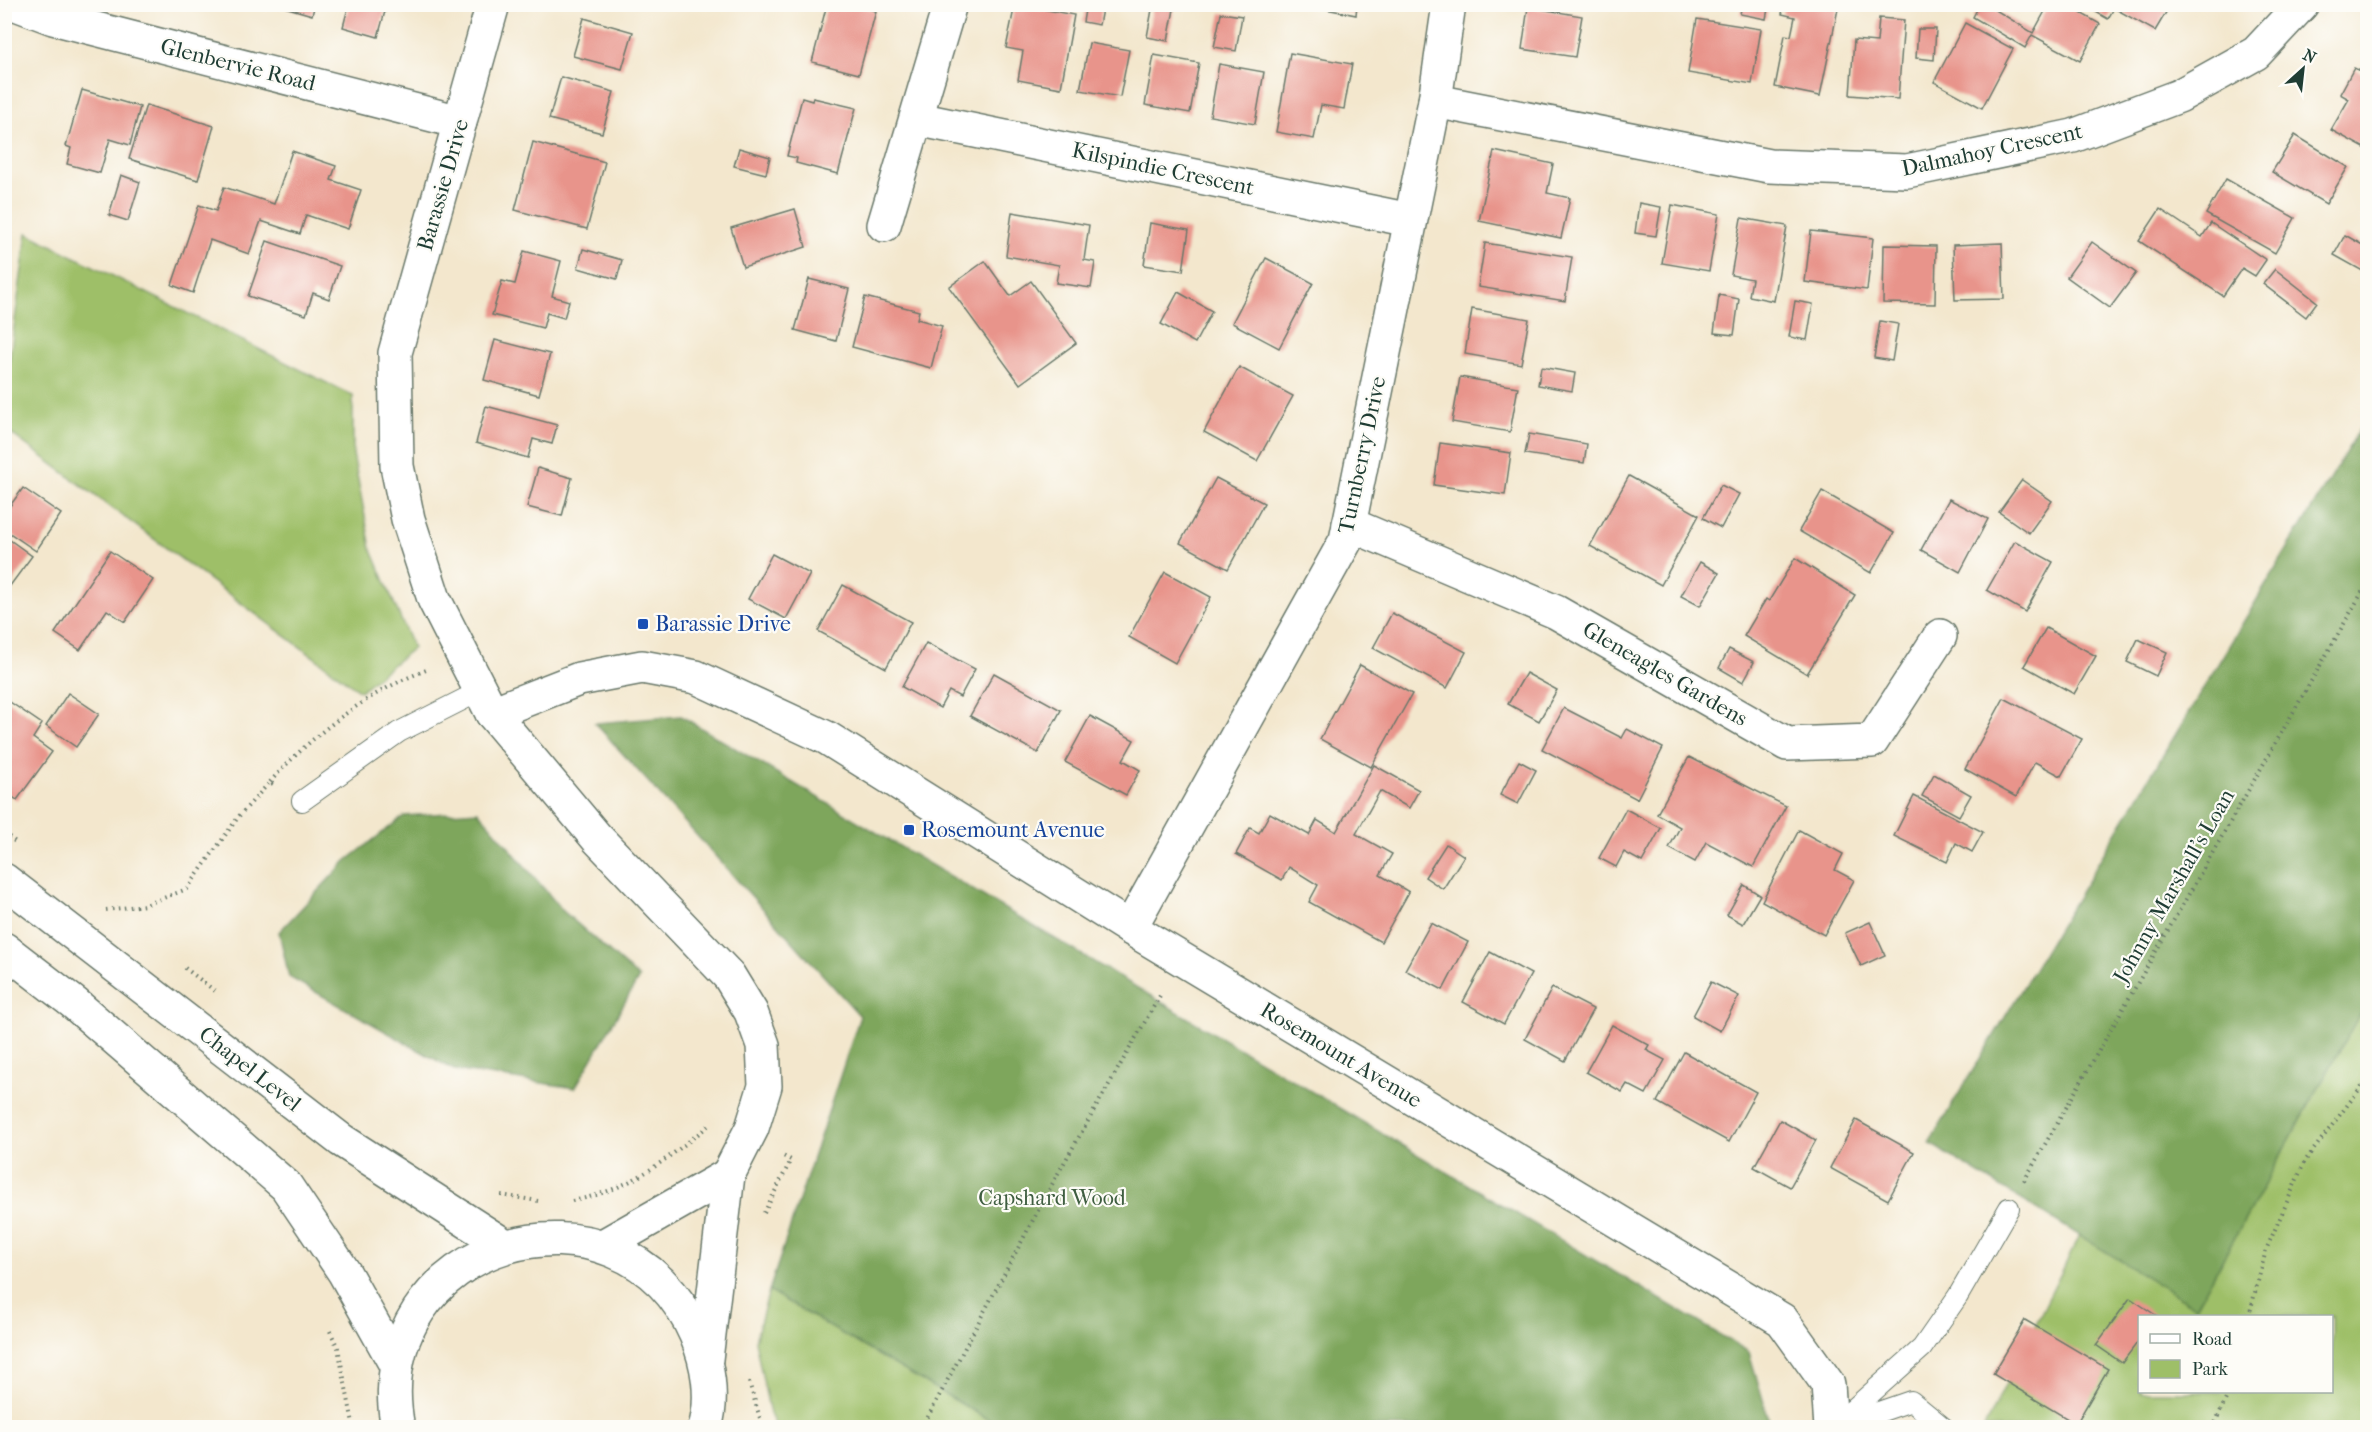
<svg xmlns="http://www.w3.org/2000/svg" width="2372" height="1432" viewBox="0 0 2372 1432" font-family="'IM FELL French Canon',serif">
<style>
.green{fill:#9ebf68;stroke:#5e7e4e;stroke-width:1.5;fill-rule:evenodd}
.forest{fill:#7ea65c;stroke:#4e7248;stroke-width:1.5}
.building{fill:#e8948b}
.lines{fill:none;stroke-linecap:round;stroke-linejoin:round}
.lane-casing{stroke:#69786a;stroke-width:22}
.street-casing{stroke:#69786a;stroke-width:36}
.secondary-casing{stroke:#69786a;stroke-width:36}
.path{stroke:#69786a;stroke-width:4;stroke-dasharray:1.5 4.5;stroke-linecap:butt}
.lane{stroke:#fff;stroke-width:20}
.street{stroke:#fff;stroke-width:33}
.secondary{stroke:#fff;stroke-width:33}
.transit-dot{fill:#1a4fb4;stroke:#fdfcf7;stroke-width:2}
.labels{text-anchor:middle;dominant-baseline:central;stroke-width:4.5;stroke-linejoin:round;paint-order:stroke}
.street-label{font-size:22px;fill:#1f3d34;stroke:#fdfcf7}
.transit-label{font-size:22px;fill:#164399;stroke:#fdfcf7;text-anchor:start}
.park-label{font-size:22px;fill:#3f5e41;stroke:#fdfcf7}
</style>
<rect width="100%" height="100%" fill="#fdfcf7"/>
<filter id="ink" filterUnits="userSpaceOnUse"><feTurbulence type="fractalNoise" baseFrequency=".0167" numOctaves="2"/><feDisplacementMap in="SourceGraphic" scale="12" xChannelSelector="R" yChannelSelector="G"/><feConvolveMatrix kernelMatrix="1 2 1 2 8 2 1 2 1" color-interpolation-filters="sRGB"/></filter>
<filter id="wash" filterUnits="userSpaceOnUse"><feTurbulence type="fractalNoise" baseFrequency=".008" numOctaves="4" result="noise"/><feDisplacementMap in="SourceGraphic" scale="24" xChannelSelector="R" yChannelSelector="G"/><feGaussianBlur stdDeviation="1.35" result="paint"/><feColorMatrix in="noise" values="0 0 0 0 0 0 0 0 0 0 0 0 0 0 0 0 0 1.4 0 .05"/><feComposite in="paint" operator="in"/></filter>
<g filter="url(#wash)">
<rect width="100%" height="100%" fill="#f3e7cd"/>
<g class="green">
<polygon points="27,233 353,396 353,454 371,548 413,648 360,691 5,429 5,392"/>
<path d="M 2367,1001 L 2367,1427 L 1984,1428 L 2080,1235 L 2196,1307 ZM 2140,1316 L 2332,1316 L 2332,1392 L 2140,1392 Z"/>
<polygon points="769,1291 1001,1427 776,1427 770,1414 755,1341"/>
</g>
<g class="forest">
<polygon points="2367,417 2367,1001 2196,1307 1929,1143"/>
<polygon points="681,716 1749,1352 1771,1427 1001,1427 769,1291 860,1016 595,723"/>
<polygon points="478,811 563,911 639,978 575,1088 454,1070 289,977 279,932 346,861 404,816"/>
</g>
<g id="blocks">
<g class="building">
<polygon points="274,4 315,4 312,15"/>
<polygon points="349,4 387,4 378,37 343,27"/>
<polygon points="391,4 408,4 407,10"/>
<polygon points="827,4 852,4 876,11 859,74 812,62"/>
<polygon points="1015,4 1074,15 1061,88 1018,80 1023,51 1006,48"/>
<polygon points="1086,4 1103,4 1099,25 1083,22"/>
<polygon points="1153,4 1175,4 1168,41 1147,37"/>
<polygon points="1301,4 1357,4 1356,15"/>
<polygon points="1742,4 1769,4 1766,19 1740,14"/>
<polygon points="1784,4 1839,4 1820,96 1775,87 1785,35 1791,36 1795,17 1782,14"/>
<polygon points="1980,4 1986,4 2033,33 2049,4 2065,4 2100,24 2080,61 2032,35 2025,48 1973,17"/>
<polygon points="2082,4 2171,4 2155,31 2114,8 2108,19"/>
<polygon points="1528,7 1582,16 1575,57 1522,49"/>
<polygon points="1221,13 1242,16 1236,51 1214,47"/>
<polygon points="584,18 633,32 622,69 573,56"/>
<polygon points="1879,18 1904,20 1898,99 1850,95 1854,40 1877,42"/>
<polygon points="1697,19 1761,29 1752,84 1688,73"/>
<polygon points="1965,23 2013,49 1982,108 1934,82"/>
<polygon points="1918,29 1936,29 1934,60 1916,58"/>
<polygon points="1089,43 1129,50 1120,97 1080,90"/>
<polygon points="1290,53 1352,64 1344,109 1321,105 1314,139 1276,132"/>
<polygon points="1154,55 1199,63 1190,113 1145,105"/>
<polygon points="1219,64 1264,72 1255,124 1210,116"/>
<polygon points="2354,68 2368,75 2368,150 2331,130 2349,99 2340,94"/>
<polygon points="561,77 614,92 602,133 549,119"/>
<polygon points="82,90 140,107 130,145 110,139 100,173 67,164 71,148 66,146"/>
<polygon points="802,98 812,101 813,98 856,108 838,174 796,163 797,158 787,156"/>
<polygon points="146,105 214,126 198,180 129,159"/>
<polygon points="2295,135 2348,167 2326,204 2272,172"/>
<polygon points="533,142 605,162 587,229 515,210"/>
<polygon points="739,148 770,157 766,174 734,166"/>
<polygon points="292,151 336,166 331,180 361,190 348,229 306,215 300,234 261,221 249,254 210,240 193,293 172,285 199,205 216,211 224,187 274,204"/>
<polygon points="1494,151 1553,164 1547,193 1570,198 1561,238 1479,221"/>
<polygon points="121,175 140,182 128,221 109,215"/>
<polygon points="2226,179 2295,218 2275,253 2206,214"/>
<polygon points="1639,203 1661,207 1656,236 1635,233"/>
<polygon points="1672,205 1719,214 1709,271 1662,263"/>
<polygon points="795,209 806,247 743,267 731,228"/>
<polygon points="2160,209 2202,237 2211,223 2266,260 2255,276 2242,268 2223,296 2139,241"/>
<polygon points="1012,212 1089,225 1084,260 1095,262 1091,288 1056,283 1059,265 1006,256"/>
<polygon points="1741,218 1787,226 1774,301 1749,296 1752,279 1731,275"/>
<polygon points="1150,223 1189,230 1183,271 1144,265"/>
<polygon points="1811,231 1873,238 1867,290 1805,282"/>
<polygon points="2345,235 2368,248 2368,274 2334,255"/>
<polygon points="267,241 340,266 329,299 313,293 306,315 248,296"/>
<polygon points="2092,242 2136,273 2110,308 2067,277"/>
<polygon points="1485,243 1572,257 1565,301 1478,287"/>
<polygon points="2002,243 2004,299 1955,300 1953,245"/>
<polygon points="1884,245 1936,246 1935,304 1883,303"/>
<polygon points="583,249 622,260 617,279 578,268"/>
<polygon points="524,251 561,261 552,296 569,301 564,318 547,313 543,328 492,315 502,281 515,284"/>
<polygon points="1266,258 1313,283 1279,348 1232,323"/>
<polygon points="985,261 1010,296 1031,281 1076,343 1020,384 949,287"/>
<polygon points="2275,269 2317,302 2306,317 2263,284"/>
<polygon points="809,279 849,289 836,341 795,330"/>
<polygon points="1178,292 1212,311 1195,343 1161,324"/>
<polygon points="1719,295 1739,299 1734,335 1714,333"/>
<polygon points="865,297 919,311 917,319 942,326 931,368 852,347"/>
<polygon points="1795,301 1813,304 1807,340 1789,337"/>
<polygon points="1472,309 1529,319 1521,364 1465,354"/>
<polygon points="1880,321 1898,324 1892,361 1874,358"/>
<polygon points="495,340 550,354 539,395 484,380"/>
<polygon points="1239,367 1293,396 1257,461 1204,432"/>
<polygon points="1541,367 1575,373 1572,391 1538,385"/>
<polygon points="1460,377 1518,387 1510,432 1452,422"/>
<polygon points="486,406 557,425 552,444 533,439 528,458 476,443"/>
<polygon points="1529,434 1587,444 1584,463 1525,454"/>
<polygon points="1440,443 1511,453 1505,495 1434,485"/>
<polygon points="538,468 572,478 562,516 527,507"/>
<polygon points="1629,476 1699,515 1661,585 1590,546"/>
<polygon points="1216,478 1264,503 1228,569 1180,543"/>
<polygon points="2022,480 2052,501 2029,533 1999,512"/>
<polygon points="1721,485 1739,494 1721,528 1703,518"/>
<polygon points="23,488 61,514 36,551 4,529 4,514"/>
<polygon points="1822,491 1894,533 1871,573 1799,531"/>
<polygon points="1949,499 1988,519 1960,572 1921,550"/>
<polygon points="10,540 32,556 4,594 4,548"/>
<polygon points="2015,541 2053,562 2025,612 1987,590"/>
<polygon points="110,551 153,580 125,622 107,610 80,650 55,633"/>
<polygon points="772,554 810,574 786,619 748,599"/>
<polygon points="1795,558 1855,595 1807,674 1744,636 1766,599 1769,601"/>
<polygon points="1700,562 1719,573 1700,606 1681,596"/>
<polygon points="1165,572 1211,597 1175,663 1129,637"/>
<polygon points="843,585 911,622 886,668 818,631"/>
<polygon points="1392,613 1466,652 1447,688 1373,648"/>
<polygon points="2046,628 2096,656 2074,694 2024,666"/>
<polygon points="2138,639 2167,652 2156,676 2127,662"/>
<polygon points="926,643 975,669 960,697 949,691 940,708 902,687"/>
<polygon points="1729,649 1754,662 1743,682 1719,668"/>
<polygon points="1360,665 1412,694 1371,767 1320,739"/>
<polygon points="994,673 1061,710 1038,753 970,716"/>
<polygon points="1526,673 1557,690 1539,721 1508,704"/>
<polygon points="68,693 99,714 76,747 46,726"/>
<polygon points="2004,698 2082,739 2061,776 2035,762 2016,797 1965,769"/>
<polygon points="7,700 42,724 33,738 52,752 17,800 4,791 4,703"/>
<polygon points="1564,708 1622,738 1627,729 1663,748 1637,799 1542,749"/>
<polygon points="1090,716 1134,740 1123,760 1140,770 1126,795 1065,762"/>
<polygon points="1689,757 1786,806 1753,867 1706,842 1695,862 1669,848 1680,827 1657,814"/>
<polygon points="1519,761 1536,770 1518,804 1500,795"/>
<polygon points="1374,765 1419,790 1409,808 1380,791 1356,834 1392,854 1380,875 1409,892 1381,942 1309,902 1318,885 1289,867 1282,880 1236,854 1250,828 1259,833 1270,813 1309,835 1317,820 1336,832"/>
<polygon points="1934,774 1971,795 1959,816 1922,796"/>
<polygon points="1914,796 1983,832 1972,852 1956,843 1947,862 1894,836"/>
<polygon points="1626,809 1661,828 1642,862 1624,852 1616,867 1599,858"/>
<polygon points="1799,830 1843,854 1835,870 1854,880 1824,935 1762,901"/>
<polygon points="1446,844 1464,856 1443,889 1425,877"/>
<polygon points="1744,885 1760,895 1743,924 1727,915"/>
<polygon points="1870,922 1885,955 1861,966 1845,933"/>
<polygon points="1431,923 1468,942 1443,990 1405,970"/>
<polygon points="1490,952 1531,974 1504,1024 1463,1002"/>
<polygon points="1711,982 1739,996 1720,1031 1693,1016"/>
<polygon points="1552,988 1593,1009 1565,1061 1525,1039"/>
<polygon points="1612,1025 1649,1045 1646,1050 1665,1060 1646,1094 1627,1084 1622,1092 1586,1072"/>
<polygon points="1684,1052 1756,1092 1729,1142 1657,1102"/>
<polygon points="1780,1120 1816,1140 1790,1187 1754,1167"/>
<polygon points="1856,1120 1914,1152 1888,1200 1830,1168"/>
<polygon points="2130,1298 2157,1316 2140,1316 2140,1339 2122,1363 2096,1345"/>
<polygon points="2025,1320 2108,1369 2076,1424 1993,1374"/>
</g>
</g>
</g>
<g filter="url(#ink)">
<use href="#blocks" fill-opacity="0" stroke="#69786a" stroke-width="1.5"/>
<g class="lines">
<defs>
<g id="lane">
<polyline points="302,801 399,732 480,691"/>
<polyline points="1841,1425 1911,1401 1944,1428"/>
<polyline points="1832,1428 1922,1348 1958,1296 2009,1208"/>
</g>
<g id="street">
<polyline points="16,4 53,18 460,122"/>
<polyline points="493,4 395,353 397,466 408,519 434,599 492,713 597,838 729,976 751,1012 763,1045 765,1086 752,1128 728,1175 706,1359"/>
<polyline points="1435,101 1769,166 1907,171 2073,136 2179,96 2256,53 2302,4"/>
<polyline points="917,119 1410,220"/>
<polyline points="884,225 950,4"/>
<polyline points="1349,524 1556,612 1787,744 1872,741 1940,636"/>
<polyline points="492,713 579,679 642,667 696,677 827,738 1130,928 1782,1320 1828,1384 1831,1428"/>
<polyline points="1130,928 1346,540 1435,101 1449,4"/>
<polyline points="603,1246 728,1175"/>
</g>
<g id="secondary">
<polyline points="4,880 341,1140 504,1245"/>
<polyline points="4,949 74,1003 286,1186 344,1272 396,1365"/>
<path d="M 398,1428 C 361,1241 622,1163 696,1335 C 708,1363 714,1397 705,1428"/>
</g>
</defs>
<use href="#lane" class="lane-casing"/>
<use href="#street" class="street-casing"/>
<use href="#secondary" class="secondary-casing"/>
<g class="path">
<path d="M 270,782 C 313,734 367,692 429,669"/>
<polyline points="4,833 18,844"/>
<polyline points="106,910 145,905 187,889 239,816 270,782 276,786"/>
<polyline points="185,968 215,991"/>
<polyline points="2024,1181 2368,582"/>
<polyline points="501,1195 538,1201"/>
<path d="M 572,1201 C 630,1190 663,1162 708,1126"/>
<polyline points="764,1213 791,1160 781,1155"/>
<polyline points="2249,1316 2266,1250 2305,1161 2368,1078"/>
<polyline points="330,1331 338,1348 354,1428"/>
<polyline points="749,1382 763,1428"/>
<polyline points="922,1428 1056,1177 1162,992"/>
<polyline points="2213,1428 2229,1392"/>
</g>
<use href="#lane" class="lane"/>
<use href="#street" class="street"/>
<use href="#secondary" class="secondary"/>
</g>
</g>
<g class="transit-dot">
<rect x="637" y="618" width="12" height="12" rx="3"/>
<rect x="903" y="824" width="12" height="12" rx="3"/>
</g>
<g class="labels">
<g class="street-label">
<text transform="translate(238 65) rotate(14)">Glenbervie Road</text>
<text transform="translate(1992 150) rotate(-12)">Dalmahoy Crescent</text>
<text transform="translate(1163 169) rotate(12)">Kilspindie Crescent</text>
<text transform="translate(443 185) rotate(-74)">Barassie Drive</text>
<text transform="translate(1362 455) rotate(-78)">Turnberry Drive</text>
<text transform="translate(1665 674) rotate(30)">Gleneagles Gardens</text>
<text transform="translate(2174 886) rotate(-60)">Johnny Marshall's Loan</text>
<text transform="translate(1341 1055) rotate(31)">Rosemount Avenue</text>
<text transform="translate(250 1069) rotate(38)">Chapel Level</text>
</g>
<g class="transit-label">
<text x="655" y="624">Barassie Drive</text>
<text x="921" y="830">Rosemount Avenue</text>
</g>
<g class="park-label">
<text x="1052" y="1198">Capshard Wood</text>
</g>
</g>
<rect width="2372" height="1432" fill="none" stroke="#fdfcf7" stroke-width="24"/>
<rect x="2138" y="1315" width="195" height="78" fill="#fdfcf7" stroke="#a4b0a9" stroke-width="1.5"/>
<rect x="2150" y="1334" width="30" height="9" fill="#ffffff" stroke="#a4b0a9" stroke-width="1.5"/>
<text x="2192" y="1345" font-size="18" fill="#1f3d34">Road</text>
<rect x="2150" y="1360" width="30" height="18" fill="#9ebf68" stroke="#a4b0a9" stroke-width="1.5"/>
<text x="2192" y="1375" font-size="18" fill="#1f3d34">Park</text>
<g transform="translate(2303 69) rotate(27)" stroke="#fdfcf7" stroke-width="4.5" paint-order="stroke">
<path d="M0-4.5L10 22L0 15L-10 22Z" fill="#1f3d34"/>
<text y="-9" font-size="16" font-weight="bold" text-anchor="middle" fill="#1f3d34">N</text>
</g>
</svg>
